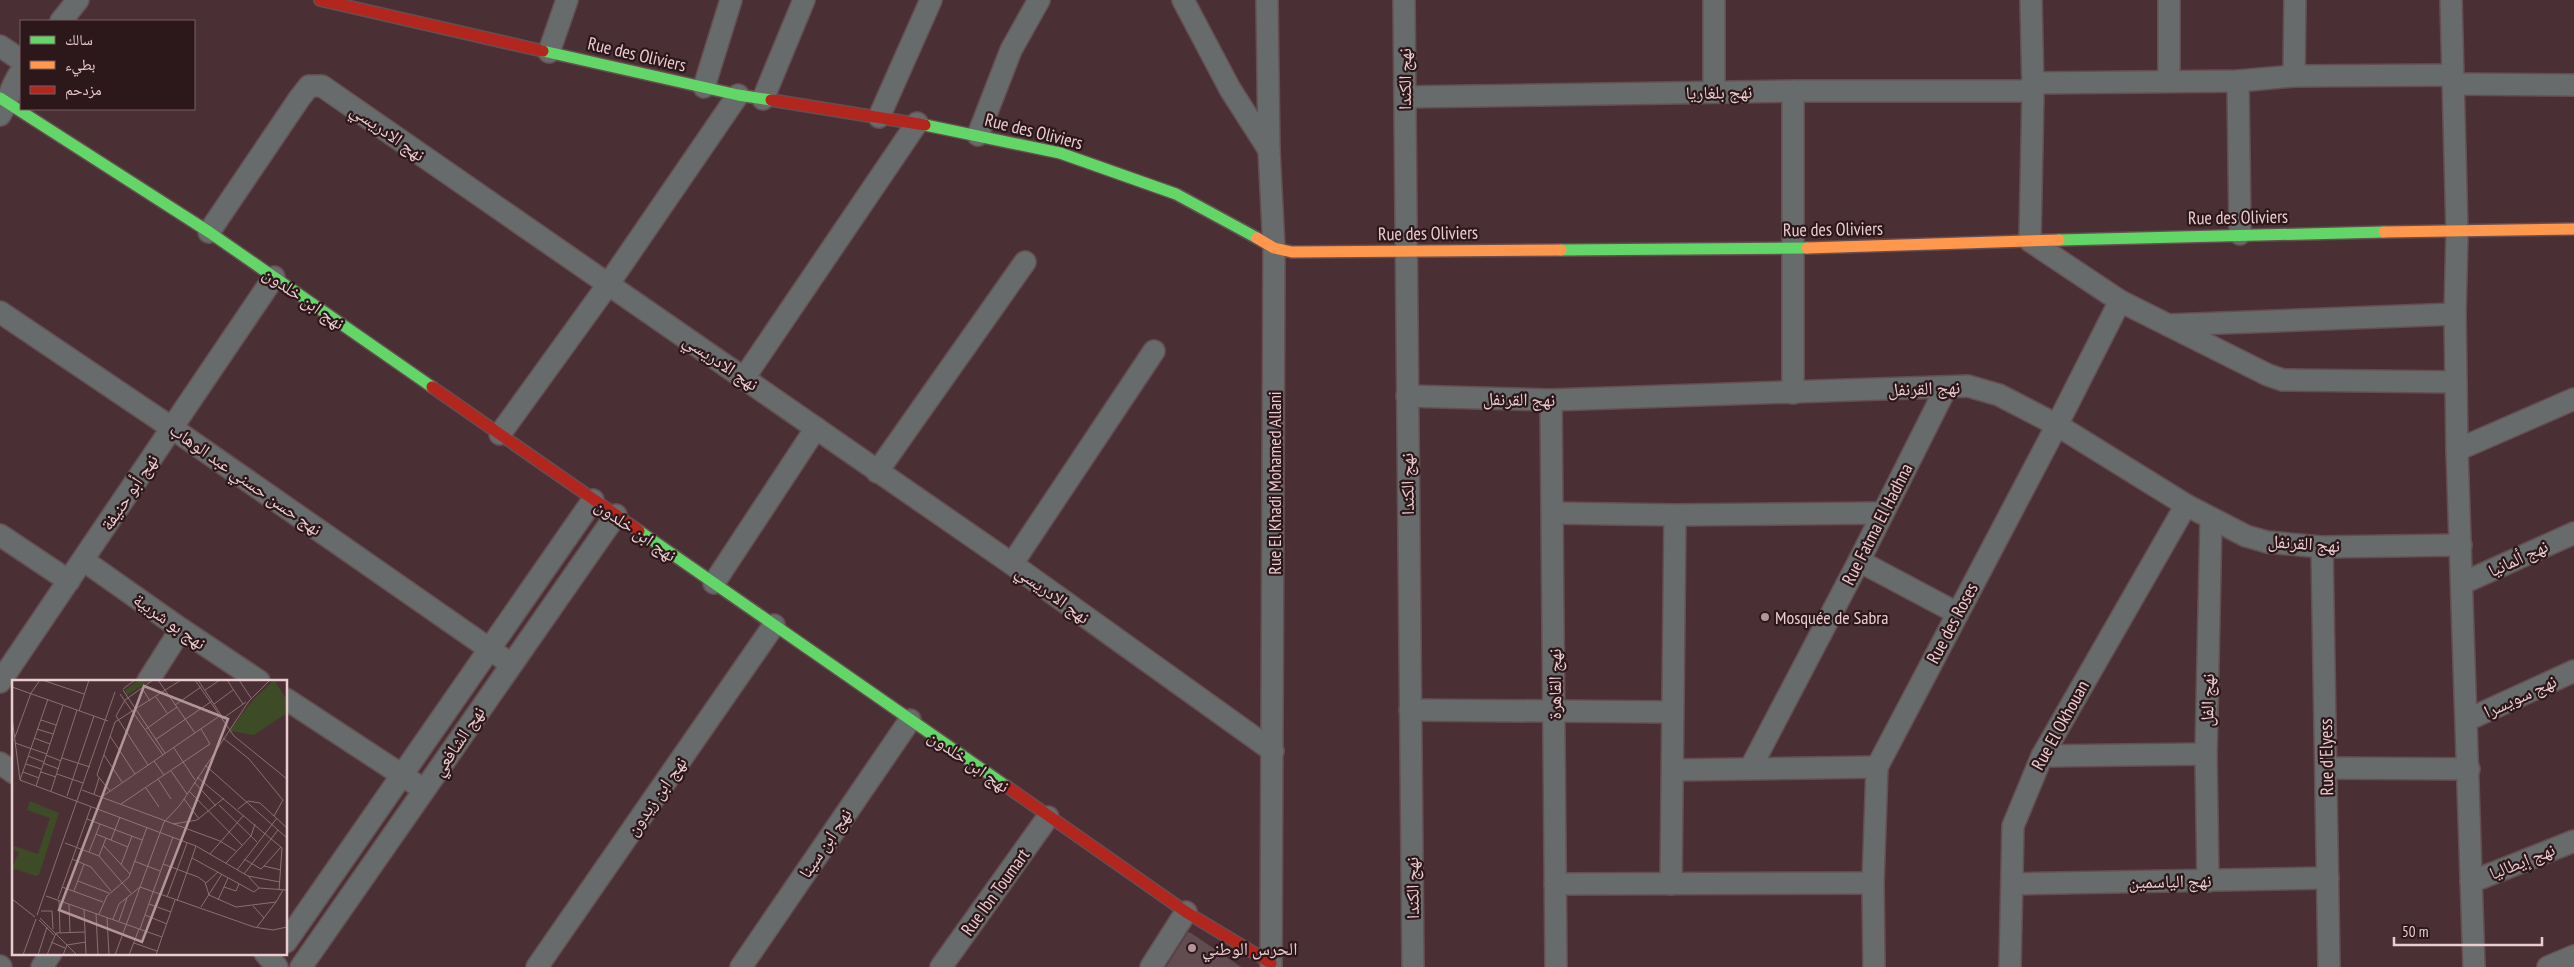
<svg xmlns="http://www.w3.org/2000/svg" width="2574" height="967" viewBox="0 0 2574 967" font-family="'PT Sans Narrow','Noto Naskh Arabic',sans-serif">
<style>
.building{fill:#614c52}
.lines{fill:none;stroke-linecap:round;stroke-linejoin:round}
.street-casing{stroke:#654e52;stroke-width:24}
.fast-casing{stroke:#654e52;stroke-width:14}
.slow-casing{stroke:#654e52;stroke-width:14}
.jam-casing{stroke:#654e52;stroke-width:14}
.street{stroke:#676b6b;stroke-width:21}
.fast{stroke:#63d668;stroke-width:11}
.slow{stroke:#ff974d;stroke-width:11}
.jam{stroke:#b3261e;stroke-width:11}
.poi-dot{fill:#b39599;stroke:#2c171a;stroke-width:2}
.labels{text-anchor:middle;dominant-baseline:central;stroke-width:4.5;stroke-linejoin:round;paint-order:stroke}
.street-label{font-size:18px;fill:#ebccd0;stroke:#2c171a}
.poi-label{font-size:18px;fill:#ebccd0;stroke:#2c171a;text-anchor:start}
.inset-road{fill:none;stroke:#8a6e72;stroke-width:1}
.view{fill:#b39599;fill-opacity:0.15;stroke:#b39599;stroke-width:2.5}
.inset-edge{fill:none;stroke:#ebccd0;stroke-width:2.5}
</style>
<rect width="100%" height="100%" fill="#4a3034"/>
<polygon class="building" points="1188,932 1191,933 1241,967 1166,967"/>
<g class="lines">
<defs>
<g id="street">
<polyline points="1183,0 1230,89 1269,150"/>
<polyline points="1267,0 1269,150 1274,248 1271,967"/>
<polyline points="1404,0 1413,967"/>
<polyline points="1714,0 1714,92"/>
<polyline points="2031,0 2033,91 2030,241 2120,301 2268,375 2283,380 2456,382"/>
<polyline points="2451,0 2457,233 2455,314 2457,450 2474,967"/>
<polyline points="61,21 78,0"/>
<polyline points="0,46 21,60"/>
<polyline points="549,52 567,0"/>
<polyline points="2294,76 2295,0"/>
<polyline points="2169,81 2169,0"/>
<polyline points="2238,81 2240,234"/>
<polyline points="2032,83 2238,81 2294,76 2452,75"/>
<polyline points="2453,84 2574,85"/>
<polyline points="704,87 731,0"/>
<polyline points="1405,97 1793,91 2033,91"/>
<polyline points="763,99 804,0"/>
<path d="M 0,115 C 9,101 11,84 21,72"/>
<polyline points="879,117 931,0"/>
<polyline points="978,135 1011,50 1039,0"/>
<polyline points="209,232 299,99 309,86 322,86 1012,564 1273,751"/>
<polyline points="0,312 172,428 511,664"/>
<polyline points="2168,325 2455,314"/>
<polyline points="744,378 917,123"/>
<polyline points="1793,393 1793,91"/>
<polyline points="1407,396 1551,400 1968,386 1999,395 2057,425 2186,505 2246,536 2267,542 2322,547 2461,545"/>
<polyline points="1551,400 1556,967"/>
<polyline points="500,434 607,286 738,95"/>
<polyline points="2457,450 2574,399"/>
<polyline points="877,472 1025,262"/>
<polyline points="1553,513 1675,515 1882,513"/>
<polyline points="0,535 69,581"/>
<polyline points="2322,547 2329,967"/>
<polyline points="83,560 181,629 259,681"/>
<polyline points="1859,561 1957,613"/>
<polyline points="1012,564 1154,351"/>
<polyline points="714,583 816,428"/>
<polyline points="2463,583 2574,533"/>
<polyline points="148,681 181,629"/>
<polyline points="0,682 274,277"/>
<polyline points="286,699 414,783"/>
<polyline points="1410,710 1672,712"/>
<polyline points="2467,720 2574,671"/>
<polyline points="2042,756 2206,754"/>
<polyline points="0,763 14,773"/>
<polyline points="1751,767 1859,561 1946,388"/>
<polyline points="2327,768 2469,769"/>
<polyline points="1674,770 1877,767"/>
<polyline points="2208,881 2206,754 2211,519"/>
<polyline points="2471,882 2574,841"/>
<polyline points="1555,884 1873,883"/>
<polyline points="1671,884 1675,515"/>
<polyline points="2012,884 2328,878"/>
<polyline points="286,942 593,500"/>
<polyline points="265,953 277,967"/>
<polyline points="0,966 1,967"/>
<polyline points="42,967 51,953"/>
<polyline points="301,967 616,515"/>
<polyline points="537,967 774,625"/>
<polyline points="741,967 910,720"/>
<polyline points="941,967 1048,817"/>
<polyline points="1151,967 1186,912"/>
<polyline points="1874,967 1873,883 1877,767 2057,425 2120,301"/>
<polyline points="2010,967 2013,826 2042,756 2186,505"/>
<polyline points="2548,967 2574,956"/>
</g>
<g id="fast">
<polyline points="543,51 738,95 771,100"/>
<polyline points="0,98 209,232 432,387"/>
<polyline points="925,125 1060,153 1176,194 1257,238"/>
<polyline points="2059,240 2384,232"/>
<polyline points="1561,250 1807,248"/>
<polyline points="639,531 1006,786"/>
</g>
<g id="slow">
<polyline points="2384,232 2574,229"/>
<polyline points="1257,238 1274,248 1292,252 1561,250"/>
<polyline points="1807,248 2059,240"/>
</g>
<g id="jam">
<polyline points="320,0 543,51"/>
<polyline points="771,100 925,125"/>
<polyline points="432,387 639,531"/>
<polyline points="1006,786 1186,912 1271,963"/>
</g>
</defs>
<use href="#street" class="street-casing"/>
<use href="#fast" class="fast-casing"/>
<use href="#slow" class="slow-casing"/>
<use href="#jam" class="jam-casing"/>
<use href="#street" class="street"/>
<use href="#fast" class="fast"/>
<use href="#slow" class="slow"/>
<use href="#jam" class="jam"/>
</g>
<g class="poi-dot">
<circle cx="1765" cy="617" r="5"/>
<circle cx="1192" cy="948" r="5"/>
</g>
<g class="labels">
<g class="street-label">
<text transform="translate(637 54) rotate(13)">Rue des Oliviers</text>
<text transform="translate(1404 79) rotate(-90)">نهج الكندا</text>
<text transform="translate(1719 92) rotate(-1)">نهج بلغاريا</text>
<text transform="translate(1034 131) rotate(14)">Rue des Oliviers</text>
<text transform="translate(388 132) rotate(35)">نهج الادريسي</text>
<text transform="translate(2238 217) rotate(-1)">Rue des Oliviers</text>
<text transform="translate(1833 229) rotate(-1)">Rue des Oliviers</text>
<text transform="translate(1428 233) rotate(-1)">Rue des Oliviers</text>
<text transform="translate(304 298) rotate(35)">نهج ابن خلدون</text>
<text transform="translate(721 362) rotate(34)">نهج الادريسي</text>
<text transform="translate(1924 388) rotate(-2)">نهج القرنفل</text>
<text transform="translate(1519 399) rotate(1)">نهج القرنفل</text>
<text transform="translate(246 479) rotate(35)">نهج حسن حسني عبد الوهاب</text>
<text transform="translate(1274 483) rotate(-90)">Rue El Khadi Mohamed Allani</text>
<text transform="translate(1407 484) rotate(-91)">نهج الكندا</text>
<text transform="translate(129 492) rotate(-56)">نهج أبو حنيفة</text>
<text transform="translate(1877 524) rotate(-63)">Rue Fatma El Hadhna</text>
<text transform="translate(636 530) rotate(35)">نهج ابن خلدون</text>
<text transform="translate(2304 543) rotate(4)">نهج القرنفل</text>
<text transform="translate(2518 558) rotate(-25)">نهج ألمانيا</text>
<text transform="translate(1053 594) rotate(36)">نهج الادريسي</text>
<text transform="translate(170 621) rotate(35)">نهج بو شربية</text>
<text transform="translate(1952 623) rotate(-62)">Rue des Roses</text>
<text transform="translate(1554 684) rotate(-90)">نهج القاهرة</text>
<text transform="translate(2520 696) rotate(-25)">نهج سويسرا</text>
<text transform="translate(2207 700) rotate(-89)">نهج الفل</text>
<text transform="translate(2060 725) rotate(-61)">Rue El Okhouan</text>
<text transform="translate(458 741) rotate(-56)">نهج الشافعي</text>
<text transform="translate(2326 757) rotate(-91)">Rue d'Elyess</text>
<text transform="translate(969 761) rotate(35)">نهج ابن خلدون</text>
<text transform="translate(656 796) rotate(-55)">نهج ابن زيدون</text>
<text transform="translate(825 843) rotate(-56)">نهج ابن سينا</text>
<text transform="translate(2522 861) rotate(-22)">نهج إيطاليا</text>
<text transform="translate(2170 881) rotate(-1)">نهج الياسمين</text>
<text transform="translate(1412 888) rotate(-91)">نهج الكندا</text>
<text transform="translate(995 892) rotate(-54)">Rue Ibn Toumart</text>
</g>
<g class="poi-label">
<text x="1775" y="617">Mosquée de Sabra</text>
<text x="1202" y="948">الحرس الوطني</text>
</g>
</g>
<g transform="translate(12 680)">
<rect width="275" height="275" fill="#4a3034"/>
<path d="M 127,0 L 139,0 L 115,15 L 113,10 ZM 262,0 L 275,20 L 275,37 L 272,35 L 242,55 L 217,51 L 241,20 ZM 18,121 L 47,133 L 27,195 L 24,196 L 0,188 L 7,172 L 1,170 L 2,166 L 26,174 L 38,138 L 15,130 Z" fill="#3d4b27"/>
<path class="inset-road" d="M 30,0 L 72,14M 146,0 L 183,53M 183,0 L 222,56 L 275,99M 186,0 L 209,35M 215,0 L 231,24M 227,0 L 239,18M 0,7 L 96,41M 130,8 L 138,21M 111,9 L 123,0M 111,10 L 153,73M 193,10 L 208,0M 108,14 L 151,75M 144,17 L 155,33M 202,24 L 221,10M 163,25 L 189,7M 67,31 L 77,0M 0,37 L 8,100M 210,39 L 234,22M 29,40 L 44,45M 25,49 L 41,54M 134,49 L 165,27M 98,56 L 123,94M 3,57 L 19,13 L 28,0M 22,58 L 38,64M 211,58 L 237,79 L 271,120 L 262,136M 143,60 L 200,21M 3,63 L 35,74M 162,68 L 183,100M 34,75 L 49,81M 92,75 L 110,102M 16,76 L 32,82M 50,78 L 78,87M 142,81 L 152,95M 31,83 L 47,89M 14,84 L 29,89M 136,85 L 104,36 L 113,20 L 141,0M 193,85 L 275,158M 159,91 L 175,114M 11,92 L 27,98M 29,92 L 44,97M 45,94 L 71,103M 185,97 L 270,168 L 267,210M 146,99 L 159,119M 8,100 L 184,166 L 236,196 L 247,208M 8,100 L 36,19M 182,102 L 204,126M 24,106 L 51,25M 134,108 L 147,127M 70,110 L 208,161 L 224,171M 39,111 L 65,30M 98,111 L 85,95 L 103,42 L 169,0M 177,111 L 230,165M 82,114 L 87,98M 55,116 L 82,36M 91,116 L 209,35M 172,119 L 187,139M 109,124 L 198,64 L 189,49M 207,125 L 245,162M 226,129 L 236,121 L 248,123 L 275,148M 75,139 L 130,160M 161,144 L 185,140 L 212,118M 84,154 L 116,167M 99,160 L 108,137M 53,163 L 87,176 L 119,213M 91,165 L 118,194M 77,172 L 88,144M 198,174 L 232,135M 87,176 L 94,158M 180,178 L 242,212M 60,179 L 79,187 L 99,211M 232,179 L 249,189 L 252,186 L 269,190M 122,181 L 148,191M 214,183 L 239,156 L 243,144M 151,184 L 186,197 L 193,202 L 197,215 L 224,227 L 264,222 L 271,210M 109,185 L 120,156M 252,186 L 269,167M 225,190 L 265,138M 232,194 L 266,150M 236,196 L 268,202M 66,201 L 97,213M 194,203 L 206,192M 50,207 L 91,222M 212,207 L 224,211 L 227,204M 62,211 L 72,184M 141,212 L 161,157M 242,212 L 247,208 L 275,210M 34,216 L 150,257 L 163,220M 155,217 L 175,163M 0,219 L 23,237M 46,219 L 79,127M 47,220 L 48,253M 206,220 L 216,198M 165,221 L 184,166M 57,224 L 58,253M 137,224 L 159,232M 241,226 L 252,238M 189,227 L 210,194M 72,229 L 74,275M 29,231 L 40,231 L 41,249M 84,233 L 86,275M 87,234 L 95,216 L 117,197 L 135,147M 25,235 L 103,12M 133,235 L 155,244M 95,237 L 97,275M 28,238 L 65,275M 101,239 L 107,224 L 128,207 L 242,247 L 261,250 L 275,247M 27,240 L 42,255M 107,241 L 115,218M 245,247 L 264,222M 128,249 L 141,212M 39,262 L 53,268M 122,263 L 145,271M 11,275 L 24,239M 26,275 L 35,247M 35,275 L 44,253 L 73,252M 51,275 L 55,265 L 74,262M 103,275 L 152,142 L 168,125 L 237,21 L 258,0M 117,275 L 127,249M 144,275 L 150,257"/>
<path class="view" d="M 132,6 L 216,39 L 130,262 L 47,230 Z"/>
<rect width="275" height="275" class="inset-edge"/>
</g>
<rect x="20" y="20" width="175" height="90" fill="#2c171a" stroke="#785f63"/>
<rect x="30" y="36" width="25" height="8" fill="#63d668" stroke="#785f63"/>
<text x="65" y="45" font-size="15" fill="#ebccd0">سالك</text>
<rect x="30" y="61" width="25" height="8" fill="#ff974d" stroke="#785f63"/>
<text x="65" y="70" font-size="15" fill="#ebccd0">بطيء</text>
<rect x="30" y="86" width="25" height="8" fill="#b3261e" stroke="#785f63"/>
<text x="65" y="95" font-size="15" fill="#ebccd0">مزدحم</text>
<path d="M2394 937v8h148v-8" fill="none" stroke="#ebccd0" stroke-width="2.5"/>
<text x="2402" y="937" font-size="15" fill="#ebccd0" stroke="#2c171a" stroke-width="4" paint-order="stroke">50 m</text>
</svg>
